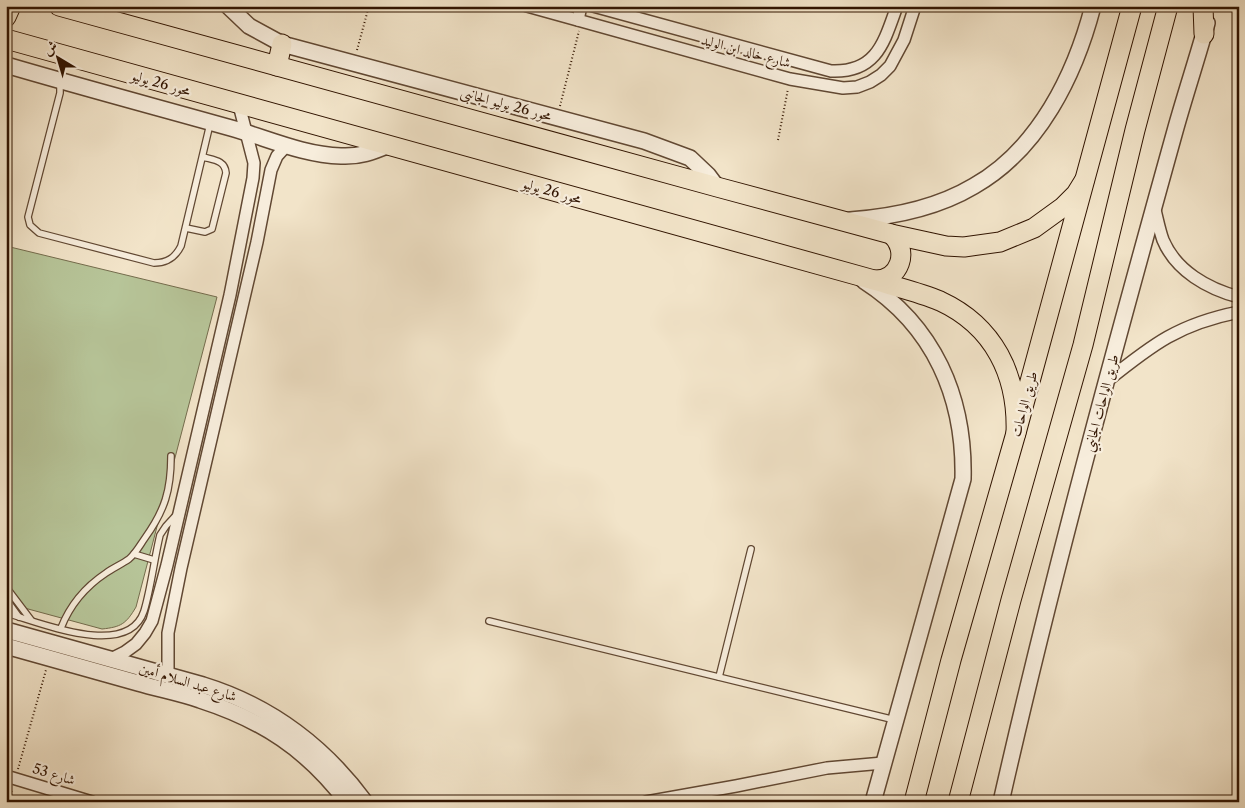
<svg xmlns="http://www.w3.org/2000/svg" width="1245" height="808" viewBox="0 0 1245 808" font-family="'Libre Caslon Text',Amiri,serif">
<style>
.green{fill:#b7c599;stroke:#746c4d}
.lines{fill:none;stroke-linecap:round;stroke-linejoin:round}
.service-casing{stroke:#614833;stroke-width:8}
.minor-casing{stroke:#614833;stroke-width:14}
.tertiary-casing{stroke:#614833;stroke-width:18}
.trunk-casing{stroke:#311401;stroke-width:21}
.path{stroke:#311401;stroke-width:2;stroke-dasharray:1 2.5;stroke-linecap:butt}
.service{stroke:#f7eddc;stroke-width:5.5}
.minor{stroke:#f7eddc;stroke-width:11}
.tertiary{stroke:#f7eddc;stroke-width:15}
.trunk{stroke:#f2e4c9;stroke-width:19}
.labels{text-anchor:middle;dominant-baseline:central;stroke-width:4.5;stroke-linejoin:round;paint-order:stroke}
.street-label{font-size:14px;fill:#311401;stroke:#f7eddc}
</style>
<rect width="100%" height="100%" fill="#f2e4c9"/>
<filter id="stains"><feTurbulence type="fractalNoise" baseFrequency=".004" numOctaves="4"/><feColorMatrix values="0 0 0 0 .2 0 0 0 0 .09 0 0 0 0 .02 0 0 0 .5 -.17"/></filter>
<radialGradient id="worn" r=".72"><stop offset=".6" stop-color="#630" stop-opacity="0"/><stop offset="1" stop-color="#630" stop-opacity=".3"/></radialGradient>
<path class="green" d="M 6,246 L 217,297 L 136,607 C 126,624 121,627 102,629 L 6,603 Z"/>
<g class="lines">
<defs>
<g id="service">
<path d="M 60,83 L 60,93 L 28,217 L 30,225 L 39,233 L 154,263 C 167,263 175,258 181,246 L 210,124"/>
<path d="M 186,228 L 205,232 L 212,229 L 226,173 C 225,160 213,160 203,157"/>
<polyline points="134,554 154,560"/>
<polyline points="6,587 31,620"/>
<polyline points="6,599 19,617"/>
<path d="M 6,613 C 39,622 128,660 144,611 C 151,588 154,560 160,535 L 166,526 L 177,514"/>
<polyline points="489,621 895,720"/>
<path d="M 61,628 C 70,605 85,587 106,573 C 113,568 122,564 129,559 C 136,553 140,545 145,538 C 165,510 171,490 171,456"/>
<polyline points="719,677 751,549"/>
</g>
<g id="minor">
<polyline points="527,6 790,79 843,88 857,87 870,82 881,75 890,66 904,40 915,6"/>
<path d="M 593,6 L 831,71 C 877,73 884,42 897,6"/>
<polyline points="578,20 581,6"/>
<path d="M 1154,206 C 1157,217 1159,229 1163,240 C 1176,271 1208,289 1239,297"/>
<path d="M 1107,381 C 1153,344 1179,324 1239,312"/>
<polyline points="113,658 125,652 136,644 145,633 152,621 167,565 230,295 253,178 254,163 239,105"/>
<polyline points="168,676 168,633 181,568 257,242 271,170 277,156 287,145"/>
<polyline points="6,776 92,802"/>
<polyline points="646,802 736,786 827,768 883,763"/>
</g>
<g id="tertiary">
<polyline points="228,6 249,26 282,44 644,141 690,158 708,175 717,187"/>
<path d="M 6,65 C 81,87 156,107 231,128 C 267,138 303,155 341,156 C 359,157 373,152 389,145"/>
<path d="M 850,220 C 893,217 937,208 974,186 C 1039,149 1075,75 1093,6"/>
<path d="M 864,281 C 934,326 965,397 963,479 L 873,802"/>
<path d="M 6,630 L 203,685 C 271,706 323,745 365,802"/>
<path d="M 6,646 C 50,658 94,671 138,683 C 158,689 180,693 200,700 C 262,720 307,749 347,802"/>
<path d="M 1001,802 C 1052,577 1113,354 1175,131 C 1185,95 1197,59 1207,23"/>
</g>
<g id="trunk">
<polyline points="59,6 717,187 891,234 946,246 964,247 1000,242 1034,228 1063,207 1076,194 1084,181"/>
<polyline points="1203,6 1204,34"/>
<polyline points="6,17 11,6"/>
<path d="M 6,39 L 874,280 C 896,287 919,292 940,301 C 994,326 1018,375 1016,433"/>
<polyline points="277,66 282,44"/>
<path d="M 874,280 C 900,281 910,250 891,234"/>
<polyline points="914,802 951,660 1016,433 1132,6"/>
<polyline points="958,802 1011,600 1083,345 1135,130 1168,6"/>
</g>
</defs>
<use href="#service" class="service-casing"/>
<use href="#minor" class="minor-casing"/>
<use href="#tertiary" class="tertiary-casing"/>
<use href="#trunk" class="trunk-casing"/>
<g class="path">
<polyline points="357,50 369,6"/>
<polyline points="560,106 579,31"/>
<polyline points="778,140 788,89"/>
<polyline points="18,769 46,670"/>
<polyline points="9,802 12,790"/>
</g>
<use href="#service" class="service"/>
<use href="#minor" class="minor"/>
<use href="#tertiary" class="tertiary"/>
<use href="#trunk" class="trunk"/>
</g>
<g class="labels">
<g class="street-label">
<text transform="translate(746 51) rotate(15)">شارع خالد ابن الوليد</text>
<text transform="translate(161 83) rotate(16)">محور 26 يوليو</text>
<text transform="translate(506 104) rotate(15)">محور 26 يوليو الجانبى</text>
<text transform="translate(552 191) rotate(16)">محور 26 يوليو</text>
<text transform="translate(1101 403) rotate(-75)">طريق الواحات الجانبي</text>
<text transform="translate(1024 404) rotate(-75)">طريق الواحات</text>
<text transform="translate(188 682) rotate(17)">شارع عبد السلام أمين</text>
<text transform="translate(54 774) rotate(17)">شارع 53</text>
</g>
</g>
<rect width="1245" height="808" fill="none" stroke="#f2e4c9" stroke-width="25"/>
<rect x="8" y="8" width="1230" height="793" fill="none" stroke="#311401" stroke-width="2.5"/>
<rect x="12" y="12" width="1220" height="783" fill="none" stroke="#311401"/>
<g transform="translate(58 58) rotate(322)" stroke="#f7eddc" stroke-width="4" paint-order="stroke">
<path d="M0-4L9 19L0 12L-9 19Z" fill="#311401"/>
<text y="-8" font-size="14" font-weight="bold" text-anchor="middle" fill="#311401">ش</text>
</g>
<rect width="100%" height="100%" filter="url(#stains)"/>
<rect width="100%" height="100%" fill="url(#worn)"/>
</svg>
